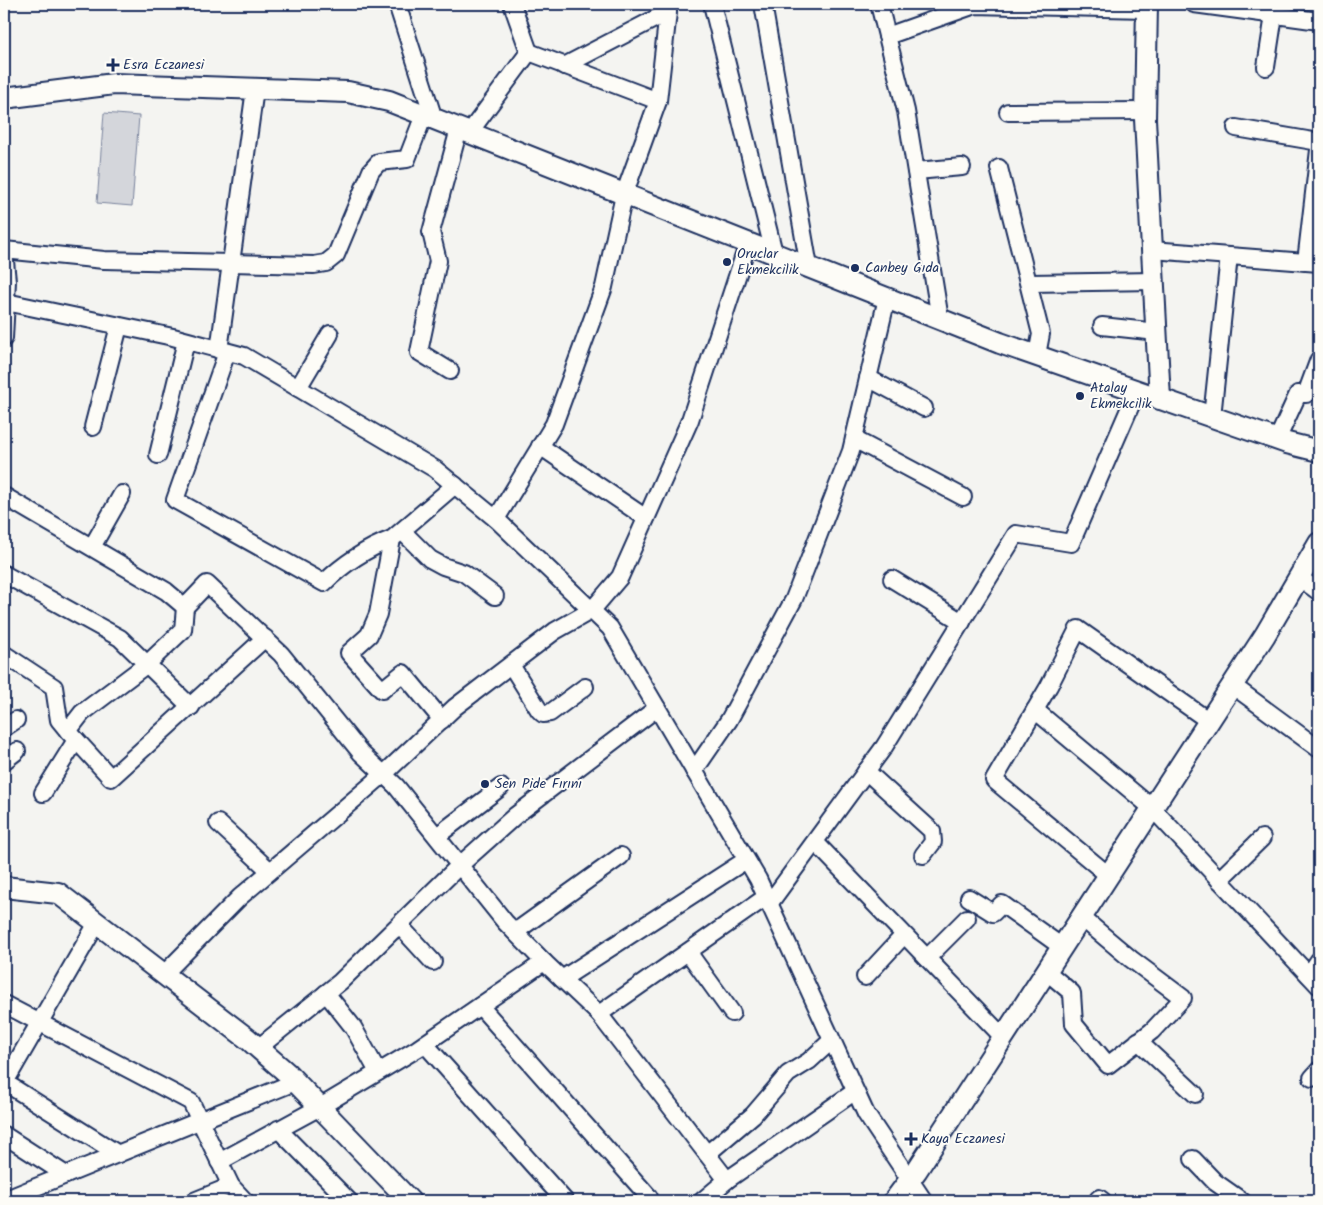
<svg xmlns="http://www.w3.org/2000/svg" width="1323" height="1205" viewBox="0 0 1323 1205" font-family="Kalam,sans-serif">
<style>
.grass{fill:#d4d6db;stroke:#78829c}
.lines{fill:none;stroke-linecap:round;stroke-linejoin:round}
.minor-casing{stroke:#1b2f5e;stroke-width:20}
.major-casing{stroke:#1b2f5e;stroke-width:24}
.minor{stroke:#fdfcf7;stroke-width:16}
.major{stroke:#fdfcf7;stroke-width:20}
.poi-dot{fill:#1b2f5e;stroke:#fdfcf7;stroke-width:2}
.labels{text-anchor:middle;dominant-baseline:central;stroke-width:4;stroke-linejoin:round;paint-order:stroke}
.poi-label{font-size:14px;fill:#1b2f5e;stroke:#fdfcf7;text-anchor:start}
</style>
<rect width="100%" height="100%" fill="#f4f4f1"/>
<filter id="ink" filterUnits="userSpaceOnUse"><feTurbulence type="fractalNoise" baseFrequency=".02" numOctaves="2"/><feDisplacementMap in="SourceGraphic" scale="10" xChannelSelector="R" yChannelSelector="G"/><feConvolveMatrix kernelMatrix="1 2 1 2 8 2 1 2 1" color-interpolation-filters="sRGB"/></filter>
<g filter="url(#ink)">
<polygon class="grass" points="104,113 139,116 132,206 97,203"/>
<g class="lines">
<defs>
<g id="minor">
<polyline points="397,4 434,119"/>
<polyline points="763,4 809,267"/>
<polyline points="879,4 906,111 940,319"/>
<polyline points="1194,4 1319,21"/>
<polyline points="713,8 774,253"/>
<polyline points="887,36 975,5 1146,9"/>
<polyline points="529,52 658,101"/>
<polyline points="564,66 668,12"/>
<polyline points="1266,67 1274,15"/>
<polyline points="1008,112 1145,111"/>
<polyline points="1236,128 1319,142"/>
<polyline points="469,133 529,52 512,4"/>
<polyline points="999,168 1041,334 1037,355"/>
<polyline points="916,171 962,167"/>
<polyline points="4,250 104,260 314,265 326,263 336,255 371,171 379,162 407,159 424,115"/>
<polyline points="1152,250 1319,263"/>
<polyline points="4,251 7,281 4,338"/>
<polyline points="1306,262 1319,150"/>
<polyline points="1030,283 1155,281"/>
<polyline points="6,302 173,337 244,356 435,469 496,519 610,628 758,879 866,1114 924,1201"/>
<polyline points="1102,326 1157,332"/>
<polyline points="219,350 255,89"/>
<path d="M 227,352 L 175,500 L 324,583 C 342,565 367,548 392,539"/>
<polyline points="450,371 419,352 438,261 431,232 459,129"/>
<polyline points="868,378 924,408"/>
<polyline points="298,388 330,334"/>
<polyline points="1212,417 1229,256"/>
<polyline points="93,427 119,326"/>
<polyline points="854,439 963,497"/>
<polyline points="1277,440 1298,394 1306,394 1319,359"/>
<polyline points="540,446 646,518"/>
<polyline points="158,455 186,341"/>
<polyline points="4,496 166,591 185,607 207,584 281,654 361,753 396,786 505,922 544,962"/>
<polyline points="496,519 554,424 604,287 624,195 658,101 668,12 666,4"/>
<polyline points="402,531 430,559 443,566 464,573 495,596"/>
<polyline points="92,547 122,494"/>
<polyline points="4,574 120,638 191,707"/>
<polyline points="1300,578 1319,592"/>
<polyline points="892,579 962,622"/>
<polyline points="4,654 54,687 59,720 68,731 82,713 147,664 183,630 185,607"/>
<polyline points="511,665 539,710 543,714 550,713 585,687"/>
<polyline points="1232,685 1319,749"/>
<polyline points="1035,710 1152,808 1319,986"/>
<polyline points="442,720 403,673 382,690 349,653 369,635 378,614 392,539 455,485"/>
<polyline points="4,728 16,720"/>
<polyline points="68,731 111,778 265,638"/>
<polyline points="4,761 17,751"/>
<polyline points="694,771 729,720 794,599 851,451 887,298"/>
<polyline points="866,771 932,831 933,842 923,855"/>
<polyline points="43,793 76,740"/>
<polyline points="218,823 270,871"/>
<polyline points="437,836 501,787"/>
<polyline points="815,842 1003,1037"/>
<polyline points="1108,875 994,780 1049,686 1078,629 1209,721"/>
<polyline points="1219,880 1262,838"/>
<polyline points="969,898 993,913 1002,904 1062,947"/>
<polyline points="769,904 884,747 1016,534 1071,543 1137,391"/>
<polyline points="399,925 433,962"/>
<polyline points="515,932 621,856"/>
<polyline points="688,952 732,1013"/>
<polyline points="927,958 967,918"/>
<polyline points="1046,971 1072,993 1074,1024 1108,1065 1152,1031 1183,998 1131,959 1081,917"/>
<polyline points="164,974 240,897 384,774 455,707 555,631 592,610 620,577 690,420 748,243"/>
<polyline points="1309,975 1319,960"/>
<polyline points="865,977 904,935"/>
<polyline points="562,979 746,860"/>
<polyline points="326,993 353,1027 378,1072"/>
<polyline points="4,1004 191,1102 231,1186 245,1201"/>
<polyline points="480,1006 649,1197 644,1201"/>
<polyline points="1138,1041 1195,1094"/>
<polyline points="425,1044 565,1201"/>
<polyline points="258,1048 340,982 460,865 516,815 657,708"/>
<polyline points="1312,1078 1319,1070"/>
<polyline points="4,1082 118,1154"/>
<polyline points="4,1084 97,923"/>
<polyline points="278,1129 349,1201"/>
<polyline points="4,1135 66,1175"/>
<polyline points="707,1154 753,1115 788,1074 809,1061 831,1041"/>
<polyline points="1193,1159 1215,1182 1242,1201"/>
<polyline points="219,1162 320,1107 417,1049 544,962 599,1014"/>
<polyline points="727,1180 599,1014 766,897"/>
<polyline points="4,1200 295,1082"/>
<polyline points="194,1201 231,1186"/>
<polyline points="702,1201 727,1180 854,1092"/>
<polyline points="1097,1201 1099,1198 1103,1201"/>
</g>
<g id="major">
<polyline points="1147,4 1145,119 1160,399"/>
<polyline points="4,98 114,84 348,92 389,101 1000,343 1287,443 1319,451"/>
<polyline points="4,887 58,893 248,1039 287,1073 410,1201"/>
<polyline points="894,1201 917,1170 1265,635 1319,543"/>
</g>
</defs>
<use href="#minor" class="minor-casing"/>
<use href="#major" class="major-casing"/>
<use href="#minor" class="minor"/>
<use href="#major" class="major"/>
</g>
</g>
<g class="poi-dot">
<path d="M110.5 57.5h5v5h5v5h-5v5h-5v-5h-5v-5h5z"/>
<circle cx="727" cy="262" r="5"/>
<circle cx="855" cy="268" r="5"/>
<circle cx="1080" cy="396" r="5"/>
<circle cx="485" cy="784" r="5"/>
<path d="M908.5 1131.5h5v5h5v5h-5v5h-5v-5h-5v-5h5z"/>
</g>
<g class="labels">
<g class="poi-label">
<text x="123" y="65">Esra Eczanesi</text>
<text x="737" y="254">Oruclar<tspan x="737" dy="16">Ekmekcilik</tspan></text>
<text x="865" y="268">Canbey Gıda</text>
<text x="1090" y="388">Atalay<tspan x="1090" dy="16">Ekmekcilik</tspan></text>
<text x="495" y="784">Sen Pide Fırını</text>
<text x="921" y="1139">Kaya Eczanesi</text>
</g>
</g>
<rect width="1323" height="1205" fill="none" stroke="#fdfcf7" stroke-width="20"/>
<rect x="10" y="10" width="1303" height="1185" fill="none" stroke="#1b2f5e" stroke-width="2" filter="url(#ink)"/>
</svg>
